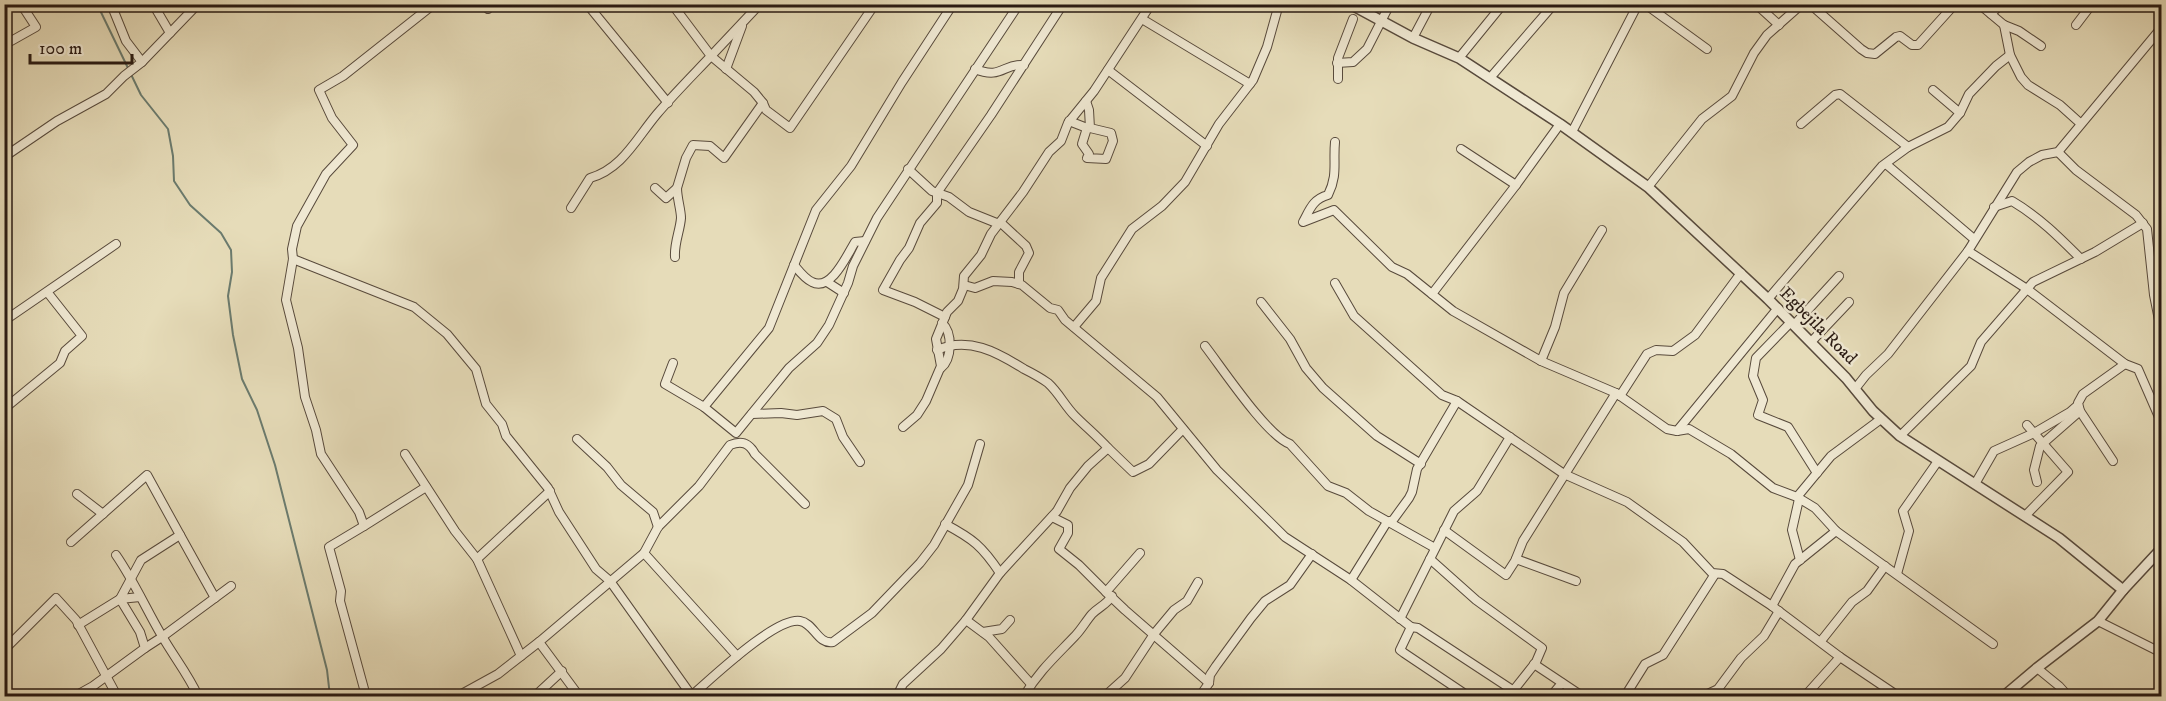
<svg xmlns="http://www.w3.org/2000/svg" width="2166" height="701" viewBox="0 0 2166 701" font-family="'IM FELL DW Pica',serif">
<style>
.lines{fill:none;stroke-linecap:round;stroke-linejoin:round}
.stream{stroke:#6b7b6e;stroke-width:2}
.minor-casing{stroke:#584a3c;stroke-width:10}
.tertiary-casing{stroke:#584a3c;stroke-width:12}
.minor{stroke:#efe8d2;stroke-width:8}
.tertiary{stroke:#efe8d2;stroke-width:9}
.labels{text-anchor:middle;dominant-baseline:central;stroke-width:5;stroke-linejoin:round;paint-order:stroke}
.street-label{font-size:18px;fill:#291a13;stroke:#efe8d2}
</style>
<rect width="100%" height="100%" fill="#e6dcb9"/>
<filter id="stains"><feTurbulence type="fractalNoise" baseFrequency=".00333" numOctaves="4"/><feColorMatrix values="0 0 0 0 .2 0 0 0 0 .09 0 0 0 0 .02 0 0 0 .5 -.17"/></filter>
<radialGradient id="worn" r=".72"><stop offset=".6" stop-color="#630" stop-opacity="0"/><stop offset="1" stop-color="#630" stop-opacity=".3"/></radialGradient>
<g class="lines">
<polyline class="stream" points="97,4 141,95 168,129 173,156 174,181 190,205 221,233 231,250 232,272 228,296 233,335 242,379 257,410 275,465 327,670 330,696"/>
<defs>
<g id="minor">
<polyline points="153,4 170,33"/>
<polyline points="487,4 488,9"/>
<polyline points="587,4 668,103"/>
<polyline points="760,4 711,56 754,92 763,103 766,110 790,128 875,4"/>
<polyline points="953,4 902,82 851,166 816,210 769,328 704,407 736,433 789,368 817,343 829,325 848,283 853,266 877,218 1019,4"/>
<polyline points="1645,4 1707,49"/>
<polyline points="1756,4 1779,25"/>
<polyline points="1810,4 1861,49 1867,53 1875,54 1896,37 1900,36 1912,45 1918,45 1955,4"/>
<polyline points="1979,4 2004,25 2010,55 2021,77 2028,85 2060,105 2080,123"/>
<polyline points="1991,14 2001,4"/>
<polyline points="1142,19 1250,84"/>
<polyline points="2004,25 2019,31 2041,46"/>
<polyline points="2076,25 2092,4"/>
<polyline points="1413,38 1431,4"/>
<polyline points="4,45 36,27 21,4"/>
<polyline points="1459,58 1503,4"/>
<polyline points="142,62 198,4"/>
<polyline points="1337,63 1353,62 1367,49 1390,4"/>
<polyline points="726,69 742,26"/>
<path d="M 975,69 C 1002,80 1003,63 1024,65"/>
<polyline points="1108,70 1207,146"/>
<polyline points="1490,78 1554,4"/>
<polyline points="1338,79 1338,58 1353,19"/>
<polyline points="1933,90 1960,113 1969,94 1996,66 2010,55"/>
<polyline points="1069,121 1087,128 1082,144 1089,154 1087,158 1106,159 1113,141 1111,133 1090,128 1089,110 1086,101"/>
<polyline points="1801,124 1835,95 1840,94 1908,147 1948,127 1960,113"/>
<polyline points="1572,132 1638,4"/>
<path d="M 1335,142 C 1333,163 1338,175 1328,195 C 1313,199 1310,209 1303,222 L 1334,210 L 1392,267 L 1407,274 L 1453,311 L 1541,361 L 1616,393 L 1667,429 L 1677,431 L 1689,429 L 1731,454 L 1773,488 L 1797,497 L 1815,508 L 1836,531 L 1993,644"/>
<polyline points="1461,149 1516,185"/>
<polyline points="2058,152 2076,170 2136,215 2147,229 2154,295 2162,335"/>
<polyline points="4,157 57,121 106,94 124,76 142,62 126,41 111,4"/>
<polyline points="1886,164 1974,239"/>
<polyline points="908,169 932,191 949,197 969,212 999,224"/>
<polyline points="1648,187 1702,119 1732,96 1754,53 1767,35 1802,4"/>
<polyline points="655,188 666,198 677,188 686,158 693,145 710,146 724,158 763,103"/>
<path d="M 1994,207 L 2012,201 C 2039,217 2059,237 2081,259"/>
<path d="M 571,208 L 590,178 C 622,169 636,139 657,114 C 674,94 693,75 711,56 L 672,4"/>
<polyline points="1000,222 1026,246 1029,253 1019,272 1019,284"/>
<polyline points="1968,251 2027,289 2125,364 2138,369 2162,424"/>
<path d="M 675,257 C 674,243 680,231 681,218 C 681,210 677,198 677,188"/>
<polyline points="293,259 414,307 447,334 476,369 486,404 502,424 506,436 548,488 559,512 596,569 610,581 689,692 689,696"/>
<path d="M 794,265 C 799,271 805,279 812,282 C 831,292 847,255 855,242 L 865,241"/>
<polyline points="827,282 844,293"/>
<polyline points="1335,283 1354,316 1442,395 1457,401 1564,474 1627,502 1683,542 1712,573 1723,574 1772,606 1840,657 1898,696"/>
<polyline points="964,285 975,288 993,281 1012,282 1022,285 1050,308 1058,310 1065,320 1157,397 1217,470 1285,537 1351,580 1411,627 1400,650 1404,653 1468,696"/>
<polyline points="1432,294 1516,185 1560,124"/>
<polyline points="1768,299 1882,166 1908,147"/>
<polyline points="1261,302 1290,339 1306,368 1323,388 1377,436 1421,464"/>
<polyline points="945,317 915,302 883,290 900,260 909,248 920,223 937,203 937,193 991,115 1063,4"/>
<polyline points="4,321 116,244"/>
<polyline points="1791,322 1756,358 1753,376 1763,400 1758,415 1788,427 1817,473"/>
<polyline points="1794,325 1839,276"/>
<polyline points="1074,327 1096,301 1101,278 1132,229 1162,206 1185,182 1219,124 1253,80 1267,47 1279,4"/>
<polyline points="1811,342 1849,302"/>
<path d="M 1205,346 C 1222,368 1267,436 1290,444 L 1328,486 L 1346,493 L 1369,511 L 1435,548"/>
<path d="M 937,350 C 968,336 997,352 1024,369 C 1032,373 1041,378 1048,383 C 1059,393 1065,406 1075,416 C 1086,427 1098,437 1108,448"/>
<polyline points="1541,361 1555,327 1564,293 1602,230"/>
<polyline points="673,363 665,384 704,407"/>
<path d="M 941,368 C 952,359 953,333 942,323"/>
<polyline points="1855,389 1866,375 1888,354 1968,251 2017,172 2029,162 2042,155 2058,152 2162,27"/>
<polyline points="1620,396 1647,354 1656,350 1673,351 1695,335 1741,273"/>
<polyline points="4,409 60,363 65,351 82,336 48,293"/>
<polyline points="752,414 781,413 797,415 823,411 836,419 843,437 860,462"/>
<polyline points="903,427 917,415 926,401 941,366 936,339 947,312 958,301 963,289 964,276 981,255 991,234 1023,192 1049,152 1061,141 1068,123 1094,91 1151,4"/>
<polyline points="1677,431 1778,308"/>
<polyline points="1900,436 1971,366 1981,342 2033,282 2095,252 2143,223"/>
<polyline points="577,439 607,467 621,485 653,512 658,527"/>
<polyline points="405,454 455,531 477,559 521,656"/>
<polyline points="2113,461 2080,411 2078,403 2083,394 2125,364"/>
<polyline points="2037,482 2034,470 2040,446 2080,411"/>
<polyline points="1975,484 1994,451 2034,433 2070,412 2078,405"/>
<polyline points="77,494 103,514"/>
<polyline points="1797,497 1831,456 1881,419"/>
<polyline points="1799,499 1792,530 1800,560"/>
<polyline points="2025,516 2068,472 2027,425"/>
<polyline points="1052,517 1068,525 1068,533 1059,549 1079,565 1106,592"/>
<path d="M 945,524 C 973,539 982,546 1000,573"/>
<polyline points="364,526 426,487"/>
<polyline points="1444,530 1506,575 1515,561 1523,541 1616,393"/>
<polyline points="180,535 215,598"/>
<polyline points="71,542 147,475 180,535 141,560 120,599 140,632 145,648 93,686 75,696"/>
<polyline points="644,553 737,656"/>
<polyline points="1140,553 1106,592 1125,610 1209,683"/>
<path d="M 116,555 C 134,581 146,609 162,636 C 174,657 188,674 198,696"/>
<polyline points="477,559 550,491"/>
<polyline points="1430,559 1476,600 1542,648 1536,662 1509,696"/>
<polyline points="1516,559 1576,581"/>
<polyline points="1897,574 1909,531 1903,511 1938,461"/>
<polyline points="1351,580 1387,522 1393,520 1409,498 1412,492 1417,469 1457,401"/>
<polyline points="1772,606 1795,564 1836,531"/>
<polyline points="1400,619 1454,511 1477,491 1510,437"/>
<polyline points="966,620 989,637 1031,684"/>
<polyline points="2098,621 2162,653"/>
<polyline points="78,625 120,599 140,597"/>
<polyline points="1411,627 1418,628 1514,691"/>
<polyline points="983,632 1002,629 1010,620"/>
<polyline points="1821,641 1852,602 1867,591 1885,566"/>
<polyline points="145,648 162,637 231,586"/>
<polyline points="4,650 56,598 76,620 117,696"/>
<polyline points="1534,664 1582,696"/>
<polyline points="2037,668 2059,686 2068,696"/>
<polyline points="366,696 340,601 341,591 329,547 364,526 359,512 321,454 316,430 305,397 298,348 286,300 293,259 292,249 297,226 326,174 353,145 332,118 319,90 343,76 434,4"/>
<polyline points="458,696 498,674 539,642"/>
<polyline points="535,696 562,671"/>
<path d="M 579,696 L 539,642 L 644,553 L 658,527 L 699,486 L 730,445 C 742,440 749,443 755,454 L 805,504"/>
<path d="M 691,696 C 710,680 775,617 800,621 C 814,623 818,645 833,642 L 872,613 L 920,563 L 934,545 L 968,485 L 980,444"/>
<polyline points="897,696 903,684 941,649 966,620 1000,573 1057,511 1070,488 1088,466 1108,448 1133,472 1149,464 1183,429"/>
<path d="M 1024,696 C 1039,671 1055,657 1075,636 C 1081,630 1086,621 1092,614 C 1099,607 1106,605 1112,596"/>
<polyline points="1105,696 1125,678 1154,634 1174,610 1187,601 1198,582"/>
<polyline points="1200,696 1209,683 1210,675 1216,666 1251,618 1265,601 1290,585 1312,554"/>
<polyline points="1551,696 1562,683"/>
<polyline points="1625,696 1645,664 1663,655 1715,574"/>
<polyline points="1703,696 1718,689 1741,658 1764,636 1779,611"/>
<polyline points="1805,696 1840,657"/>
</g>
<g id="tertiary">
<polyline points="1350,4 1413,38 1459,58 1560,124 1648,187 1768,299 1846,378 1873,411 1900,436 2059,538 2123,590"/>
<polyline points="2004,696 2037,668 2098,621 2123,590 2162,548"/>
</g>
</defs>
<use href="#minor" class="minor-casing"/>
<use href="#tertiary" class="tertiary-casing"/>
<use href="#minor" class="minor"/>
<use href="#tertiary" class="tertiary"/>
</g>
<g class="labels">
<g class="street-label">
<text transform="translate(1818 326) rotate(45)">Egbejila Road</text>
</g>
</g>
<rect width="2166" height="701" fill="none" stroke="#e6dcb9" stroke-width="24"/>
<rect x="6" y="6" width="2154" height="689" fill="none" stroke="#291a13" stroke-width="3"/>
<rect x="12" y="12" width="2142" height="677" fill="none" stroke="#291a13" stroke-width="1.5"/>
<path d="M30 54v9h102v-9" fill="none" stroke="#291a13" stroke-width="3"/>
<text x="39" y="54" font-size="18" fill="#291a13" stroke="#efe8d2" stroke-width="4.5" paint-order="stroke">100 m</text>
<rect width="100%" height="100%" filter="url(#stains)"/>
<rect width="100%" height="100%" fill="url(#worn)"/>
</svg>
